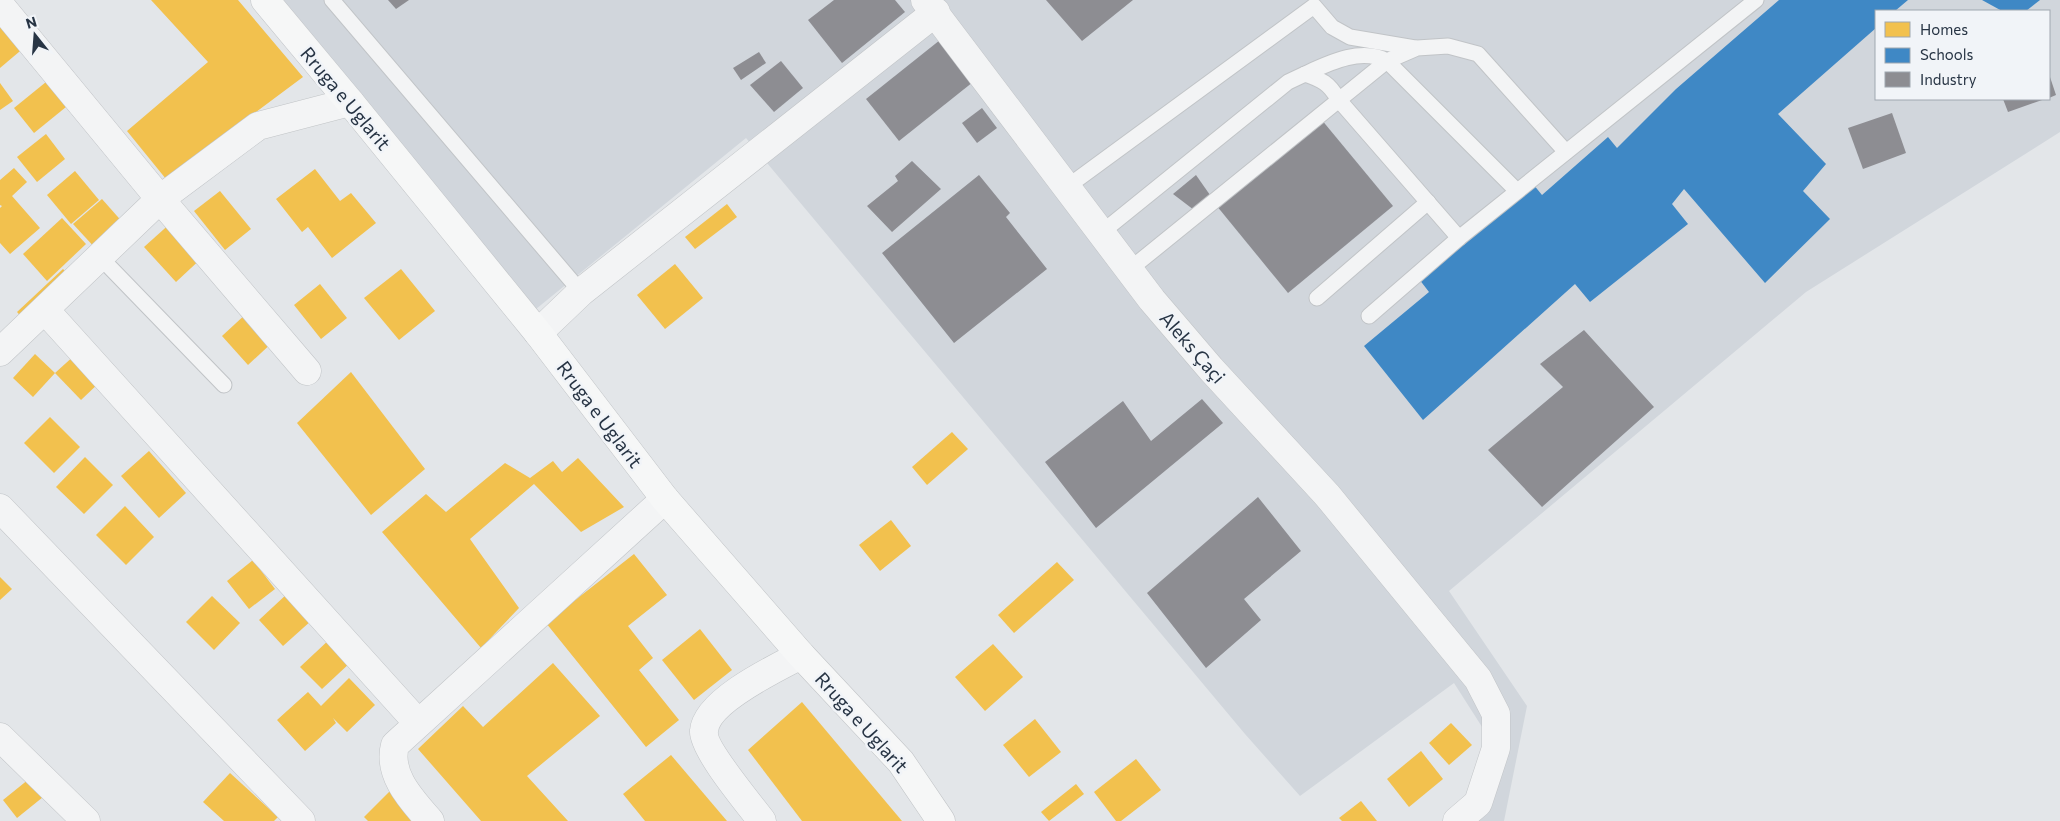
<svg xmlns="http://www.w3.org/2000/svg" width="2060" height="821" viewBox="0 0 2060 821" font-family="Commissioner,sans-serif">
<style>
.built{fill:#d1d6dc;fill-rule:evenodd}
.homes{fill:#f2c14e}
.schools{fill:#3f88c5}
.industry{fill:#8d8d92}
.lines{fill:none;stroke-linecap:round;stroke-linejoin:round}
.lane-casing{stroke:#c1c4c7;stroke-width:17}
.street-casing{stroke:#c1c4c7;stroke-width:29}
.secondary-casing{stroke:#c1c4c7;stroke-width:29}
.lane{stroke:#f3f4f5;stroke-width:15}
.street{stroke:#f3f4f5;stroke-width:28}
.secondary{stroke:#f6f7f7;stroke-width:28}
.labels{text-anchor:middle;dominant-baseline:central;stroke-width:5;stroke-linejoin:round;paint-order:stroke}
.street-label{font-size:19px;fill:#273444;stroke:#f1f4f8}
</style>
<rect width="100%" height="100%" fill="#e3e6e9"/>
<path class="built" d="M 279,0 L 2060,0 L 2060,132 L 1806,292 L 1449,591 L 1527,706 L 1504,821 L 1457,821 L 1491,741 L 1454,683 L 1300,796 L 1245,734 L 746,138 L 536,309 ZM 1876,11 L 2049,11 L 2049,99 L 1876,99 Z"/>
<g class="homes">
<polygon points="151,0 238,0 303,77 166,179 127,131 208,62"/>
<polygon points="0,15 26,46 0,68"/>
<polygon points="46,82 66,107 34,133 14,108"/>
<polygon points="0,83 13,101 0,110"/>
<polygon points="46,134 65,159 37,182 17,157"/>
<polygon points="14,168 27,182 12,196 40,228 10,254 0,243 0,208 2,206 0,205 0,180"/>
<polygon points="315,169 340,201 351,193 376,223 332,258 308,227 302,232 276,199"/>
<polygon points="75,171 99,200 71,224 47,195"/>
<polygon points="220,191 251,229 225,250 194,211"/>
<polygon points="102,199 125,225 97,250 73,224"/>
<polygon points="727,204 737,217 695,249 685,237"/>
<polygon points="62,218 86,244 47,281 23,254"/>
<polygon points="173,221 205,255 176,282 144,247"/>
<polygon points="675,264 703,298 665,329 637,295"/>
<polygon points="63,269 73,280 27,323 17,312"/>
<polygon points="401,269 435,311 399,340 364,298"/>
<polygon points="320,284 347,318 321,339 294,305"/>
<polygon points="248,312 275,340 248,365 222,336"/>
<polygon points="35,354 55,373 33,397 13,378"/>
<polygon points="76,354 101,381 81,400 55,373"/>
<polygon points="351,372 425,469 371,515 297,423"/>
<polygon points="50,417 80,447 54,473 24,443"/>
<polygon points="952,432 968,449 927,485 912,467"/>
<polygon points="149,451 186,493 159,518 121,476"/>
<polygon points="85,457 113,485 84,514 56,487"/>
<polygon points="578,458 624,507 581,532 534,484 470,539 519,608 481,648 382,532 426,494 446,512 505,463 530,478 553,461 562,472"/>
<polygon points="125,506 154,537 126,565 96,535"/>
<polygon points="891,520 911,546 880,571 859,545"/>
<polygon points="634,554 667,595 628,626 653,658 639,670 679,720 646,747 546,623"/>
<polygon points="253,560 275,589 249,609 227,581"/>
<polygon points="1057,562 1074,580 1014,633 998,615"/>
<polygon points="0,577 12,589 0,600"/>
<polygon points="288,593 312,620 283,646 259,620"/>
<polygon points="212,596 240,623 214,650 186,622"/>
<polygon points="700,629 732,670 694,700 662,660"/>
<polygon points="331,638 352,661 322,689 300,667"/>
<polygon points="993,644 1023,677 985,711 955,677"/>
<polygon points="553,663 600,716 527,776 568,821 481,821 418,749 463,706 483,727"/>
<polygon points="349,678 375,705 347,732 333,718 336,723 305,751 277,720 308,692 321,706"/>
<polygon points="802,702 902,821 802,821 748,750"/>
<polygon points="1035,719 1061,752 1029,777 1003,745"/>
<polygon points="1451,723 1472,745 1449,765 1429,743"/>
<polygon points="1421,751 1443,779 1409,807 1387,779"/>
<polygon points="671,755 727,821 645,821 623,794"/>
<polygon points="1136,759 1161,790 1121,821 1116,821 1094,792"/>
<polygon points="230,773 278,817 274,821 224,821 203,802"/>
<polygon points="34,775 48,793 17,818 3,800"/>
<polygon points="1076,784 1084,794 1049,821 1041,812"/>
<polygon points="391,790 421,821 368,821 364,817"/>
<polygon points="1361,801 1377,821 1342,821 1339,818"/>
</g>
<g class="schools">
<polygon points="1779,0 1908,0 1895,11 1876,11 1876,28 1778,114 1826,164 1803,191 1830,219 1765,283 1684,189 1672,204 1688,224 1590,302 1575,284 1423,420 1364,346 1429,292 1419,279 1533,184 1542,195 1608,137 1617,148 1676,89"/>
<polygon points="1982,0 2040,0 2026,11 2002,11"/>
</g>
<g class="industry">
<polygon points="388,0 409,0 396,9"/>
<polygon points="834,0 895,0 905,12 842,63 808,20"/>
<polygon points="1046,0 1133,0 1082,41"/>
<polygon points="940,40 973,82 899,141 866,99"/>
<polygon points="759,52 766,63 741,80 733,68"/>
<polygon points="781,61 803,88 774,112 750,85"/>
<polygon points="2049,74 2056,95 2049,98"/>
<polygon points="2003,99 2045,99 2008,112"/>
<polygon points="982,108 997,128 977,143 962,123"/>
<polygon points="1892,113 1906,153 1863,169 1848,128"/>
<polygon points="1321,119 1393,206 1288,293 1216,205"/>
<polygon points="912,161 941,189 892,232 867,206 898,181 895,176"/>
<polygon points="979,175 1010,213 1006,217 1047,269 954,343 882,253"/>
<polygon points="1196,175 1210,195 1194,210 1173,194"/>
<polygon points="1584,330 1654,407 1542,507 1488,450 1563,387 1540,364"/>
<polygon points="1202,399 1223,423 1096,528 1045,462 1123,401 1151,441"/>
<polygon points="1258,497 1301,551 1244,599 1261,620 1206,668 1147,593"/>
</g>
<g class="lines">
<defs>
<g id="lane">
<polyline points="332,0 581,292"/>
<path d="M 1305,74 C 1329,63 1361,47 1387,61 L 1517,191"/>
<polyline points="1067,187 1314,6 1332,27 1350,37 1415,48"/>
<path d="M 1101,233 L 1288,82 L 1305,74 C 1322,80 1329,83 1338,99 L 1459,238"/>
<polyline points="100,257 224,385"/>
<polyline points="1129,270 1387,61 1417,48 1448,46 1478,54 1566,152"/>
<polyline points="1317,298 1428,202"/>
<polyline points="1369,316 1459,238 1756,0"/>
</g>
<g id="street">
<polyline points="925,0 1152,300 1211,369 1327,495 1478,679 1496,714 1496,748 1478,803 1457,821"/>
<polyline points="0,5 160,199 307,371"/>
<polyline points="45,310 418,723"/>
<polyline points="538,333 581,292 936,12"/>
<polyline points="0,352 160,199 258,126 350,102"/>
<polyline points="0,508 301,821"/>
<polyline points="0,737 86,821"/>
<path d="M 430,821 C 412,800 387,775 395,745 L 665,499"/>
<path d="M 762,821 C 750,805 702,748 704,731 C 706,701 776,668 801,655"/>
</g>
<polyline id="secondary" points="265,0 350,102 538,333 665,499 801,655 901,762 941,821"/>
</defs>
<use href="#lane" class="lane-casing"/>
<use href="#street" class="street-casing"/>
<use href="#secondary" class="secondary-casing"/>
<use href="#lane" class="lane"/>
<use href="#street" class="street"/>
<use href="#secondary" class="secondary"/>
</g>
<g class="labels">
<g class="street-label">
<text transform="translate(346 98) rotate(50)">Rruga e Uglarit</text>
<text transform="translate(1193 347) rotate(49)">Aleks Çaçi</text>
<text transform="translate(600 414) rotate(53)">Rruga e Uglarit</text>
<text transform="translate(862 722) rotate(48)">Rruga e Uglarit</text>
</g>
</g>
<rect x="1875" y="10" width="175" height="90" fill="#f1f4f8" stroke="#a0a7b0"/>
<rect x="1885" y="22" width="25" height="15" fill="#f2c14e" stroke="#a0a7b0"/>
<text x="1920" y="35" font-size="15" fill="#273444">Homes</text>
<rect x="1885" y="48" width="25" height="15" fill="#3f88c5" stroke="#a0a7b0"/>
<text x="1920" y="60" font-size="15" fill="#273444">Schools</text>
<rect x="1885" y="72" width="25" height="15" fill="#8d8d92" stroke="#a0a7b0"/>
<text x="1920" y="85" font-size="15" fill="#273444">Industry</text>
<g transform="translate(35 35) rotate(343)" stroke="#f1f4f8" stroke-width="4" paint-order="stroke">
<path d="M0-4L9 19L0 12L-9 19Z" fill="#273444"/>
<text y="-8" font-size="14" font-weight="bold" text-anchor="middle" fill="#273444">N</text>
</g>
</svg>
